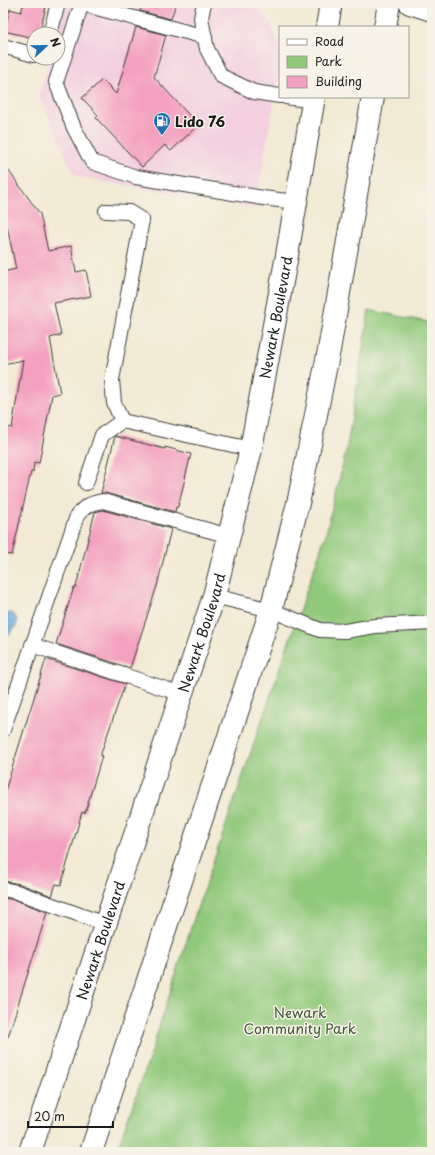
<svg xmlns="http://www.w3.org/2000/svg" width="435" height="1155" viewBox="0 0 435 1155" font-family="'Playpen Sans',sans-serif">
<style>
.built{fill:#f3cfe0}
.green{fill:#91c97c;stroke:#56724c}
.water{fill:#62a5d6;stroke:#3f6079}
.building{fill:#f4a0c0}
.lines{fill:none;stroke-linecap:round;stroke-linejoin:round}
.service-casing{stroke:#3c3b38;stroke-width:16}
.secondary-casing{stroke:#3c3b38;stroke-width:24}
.primary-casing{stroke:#3c3b38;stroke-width:24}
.service{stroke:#fff;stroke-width:14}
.secondary{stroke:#fff;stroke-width:22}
.primary{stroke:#fff;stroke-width:22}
.labels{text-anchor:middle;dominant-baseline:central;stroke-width:3;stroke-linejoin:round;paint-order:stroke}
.poi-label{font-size:14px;font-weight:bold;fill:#1c1c1c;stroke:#f7f3e8;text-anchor:start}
.street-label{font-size:14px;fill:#1c1c1c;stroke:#f7f3e8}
.park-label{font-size:14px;fill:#45593e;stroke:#f7f3e8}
</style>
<rect width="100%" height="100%" fill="#f7f3e8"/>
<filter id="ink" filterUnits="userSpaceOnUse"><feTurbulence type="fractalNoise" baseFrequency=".025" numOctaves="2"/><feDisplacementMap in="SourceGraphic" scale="8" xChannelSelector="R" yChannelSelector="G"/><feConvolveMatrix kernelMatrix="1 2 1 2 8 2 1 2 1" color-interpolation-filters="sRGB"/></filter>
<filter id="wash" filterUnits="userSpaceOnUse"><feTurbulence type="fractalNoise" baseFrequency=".012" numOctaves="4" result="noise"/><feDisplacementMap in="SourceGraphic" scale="16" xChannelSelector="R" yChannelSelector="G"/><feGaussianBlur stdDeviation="0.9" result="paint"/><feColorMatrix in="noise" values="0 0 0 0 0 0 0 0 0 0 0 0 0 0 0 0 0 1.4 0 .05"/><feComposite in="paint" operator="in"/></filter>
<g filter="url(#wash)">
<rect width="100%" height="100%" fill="#f2ead4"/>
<polygon class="built" points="65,3 253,3 270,22 280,46 280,68 255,208 75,176 39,95 49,58 58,58 58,34 56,34"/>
<polygon class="green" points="369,310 432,323 432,1152 116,1152 145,1071 197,909 326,534 347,447"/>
<path class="water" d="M 12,613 C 25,623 10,633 3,640 L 3,614 Z"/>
<g id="blocks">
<g class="building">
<polygon points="24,3 47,3 39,34 34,34 34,38 4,31 10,9 21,12"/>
<polygon points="143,3 176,3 171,19 140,11"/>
<polygon points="136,27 166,35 154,77 198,125 171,151 165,145 142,167 96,118 98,115 82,98 102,80 116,94"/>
<polygon points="3,163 40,214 48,251 71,246 76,272 86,270 91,296 54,303 61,335 50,338 60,393 52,395 39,463 34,462 33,472 31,472 12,555 3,554 3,427 12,428 23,360 3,364 3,272 16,269 7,226 3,220"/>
<polygon points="115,436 165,449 165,447 191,454 178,507 176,507 175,512 105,493 101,493"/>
<polygon points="103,510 171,529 157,586 130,668 56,644 74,587 76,587 95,512"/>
<polygon points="46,659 125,684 100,756 102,756 85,813 82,812 61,885 56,884 52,896 20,884 3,881 3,797"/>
<polygon points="3,898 15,900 47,912 8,1037 3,1036"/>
</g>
</g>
</g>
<g filter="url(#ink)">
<use href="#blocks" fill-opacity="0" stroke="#3c3b38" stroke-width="1"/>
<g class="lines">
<defs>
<g id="service">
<polyline points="82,3 56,82 74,128 92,162 136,177 263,198 295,202"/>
<polyline points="204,3 201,18 207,49 221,76 254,92 280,96"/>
<polyline points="82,4 205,37"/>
<polyline points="50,34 58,3"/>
<polyline points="3,46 34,55"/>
<polyline points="286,97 313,101"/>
<polyline points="106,211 129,212 142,220 112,380 114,403 122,421 251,449"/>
<polyline points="86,483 102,435 122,421"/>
<polyline points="214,596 271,610 320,630 345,631 375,626 432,623"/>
<polyline points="32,645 181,694"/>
<path d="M 3,730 L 77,516 C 85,505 90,504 103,501 L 229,536"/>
<polyline points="3,889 17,892 105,924"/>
</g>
<polyline id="secondary" points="410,3 432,10"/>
<g id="primary">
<polyline points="327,27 331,3"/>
<polyline points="385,27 389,3"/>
<path id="s1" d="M 30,1152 L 214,596 L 251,449 L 287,255 L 314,97"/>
<polyline points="91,1152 271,610 299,499 329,350 373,97"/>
</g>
</defs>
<use href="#service" class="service-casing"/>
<use href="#secondary" class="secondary-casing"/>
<use href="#primary" class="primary-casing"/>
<use href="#service" class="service"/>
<use href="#secondary" class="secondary"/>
<use href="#primary" class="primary"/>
</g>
</g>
<defs>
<symbol id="fuel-pin" viewBox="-11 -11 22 30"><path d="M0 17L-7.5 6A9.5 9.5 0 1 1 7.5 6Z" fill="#1f6fb2" stroke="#f7f3e8"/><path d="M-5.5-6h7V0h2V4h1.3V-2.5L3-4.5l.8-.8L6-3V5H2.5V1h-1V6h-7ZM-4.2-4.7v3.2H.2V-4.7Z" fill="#fff"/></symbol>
</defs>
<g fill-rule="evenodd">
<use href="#fuel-pin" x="152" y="111" width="20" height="27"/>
</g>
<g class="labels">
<g class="poi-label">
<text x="175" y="121">Lido 76</text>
</g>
<g class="street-label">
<text stroke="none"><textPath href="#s1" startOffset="871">Newark Boulevard</textPath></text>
<text stroke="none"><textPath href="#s1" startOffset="547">Newark Boulevard</textPath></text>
<text stroke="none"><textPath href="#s1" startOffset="223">Newark Boulevard</textPath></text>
</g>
<g class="park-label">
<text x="300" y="1012">Newark<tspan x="300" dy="16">Community Park</tspan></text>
</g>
</g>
<rect width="435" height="1155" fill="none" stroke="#f7f3e8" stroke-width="16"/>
<rect x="279" y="26" width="130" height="72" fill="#f7f3e8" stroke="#9f9d96"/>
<rect x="287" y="39" width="20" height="6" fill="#ffffff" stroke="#9f9d96"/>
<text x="315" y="46" font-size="12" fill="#1c1c1c">Road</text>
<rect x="287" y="56" width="20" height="12" fill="#91c97c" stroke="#9f9d96"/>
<text x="315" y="66" font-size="12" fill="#1c1c1c">Park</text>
<rect x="287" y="76" width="20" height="12" fill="#f4a0c0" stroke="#9f9d96"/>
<text x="315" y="86" font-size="12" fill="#1c1c1c">Building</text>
<g transform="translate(46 46) rotate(68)"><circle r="19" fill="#f7f3e8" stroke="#9f9d96"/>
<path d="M0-3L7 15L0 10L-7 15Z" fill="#1f6fb2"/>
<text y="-6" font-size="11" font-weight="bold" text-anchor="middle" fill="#1c1c1c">N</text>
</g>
<path d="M28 1121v6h85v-6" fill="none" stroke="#1c1c1c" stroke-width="2"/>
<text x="34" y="1121" font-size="12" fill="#1c1c1c" stroke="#f7f3e8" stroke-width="3" paint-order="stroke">20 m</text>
</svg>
